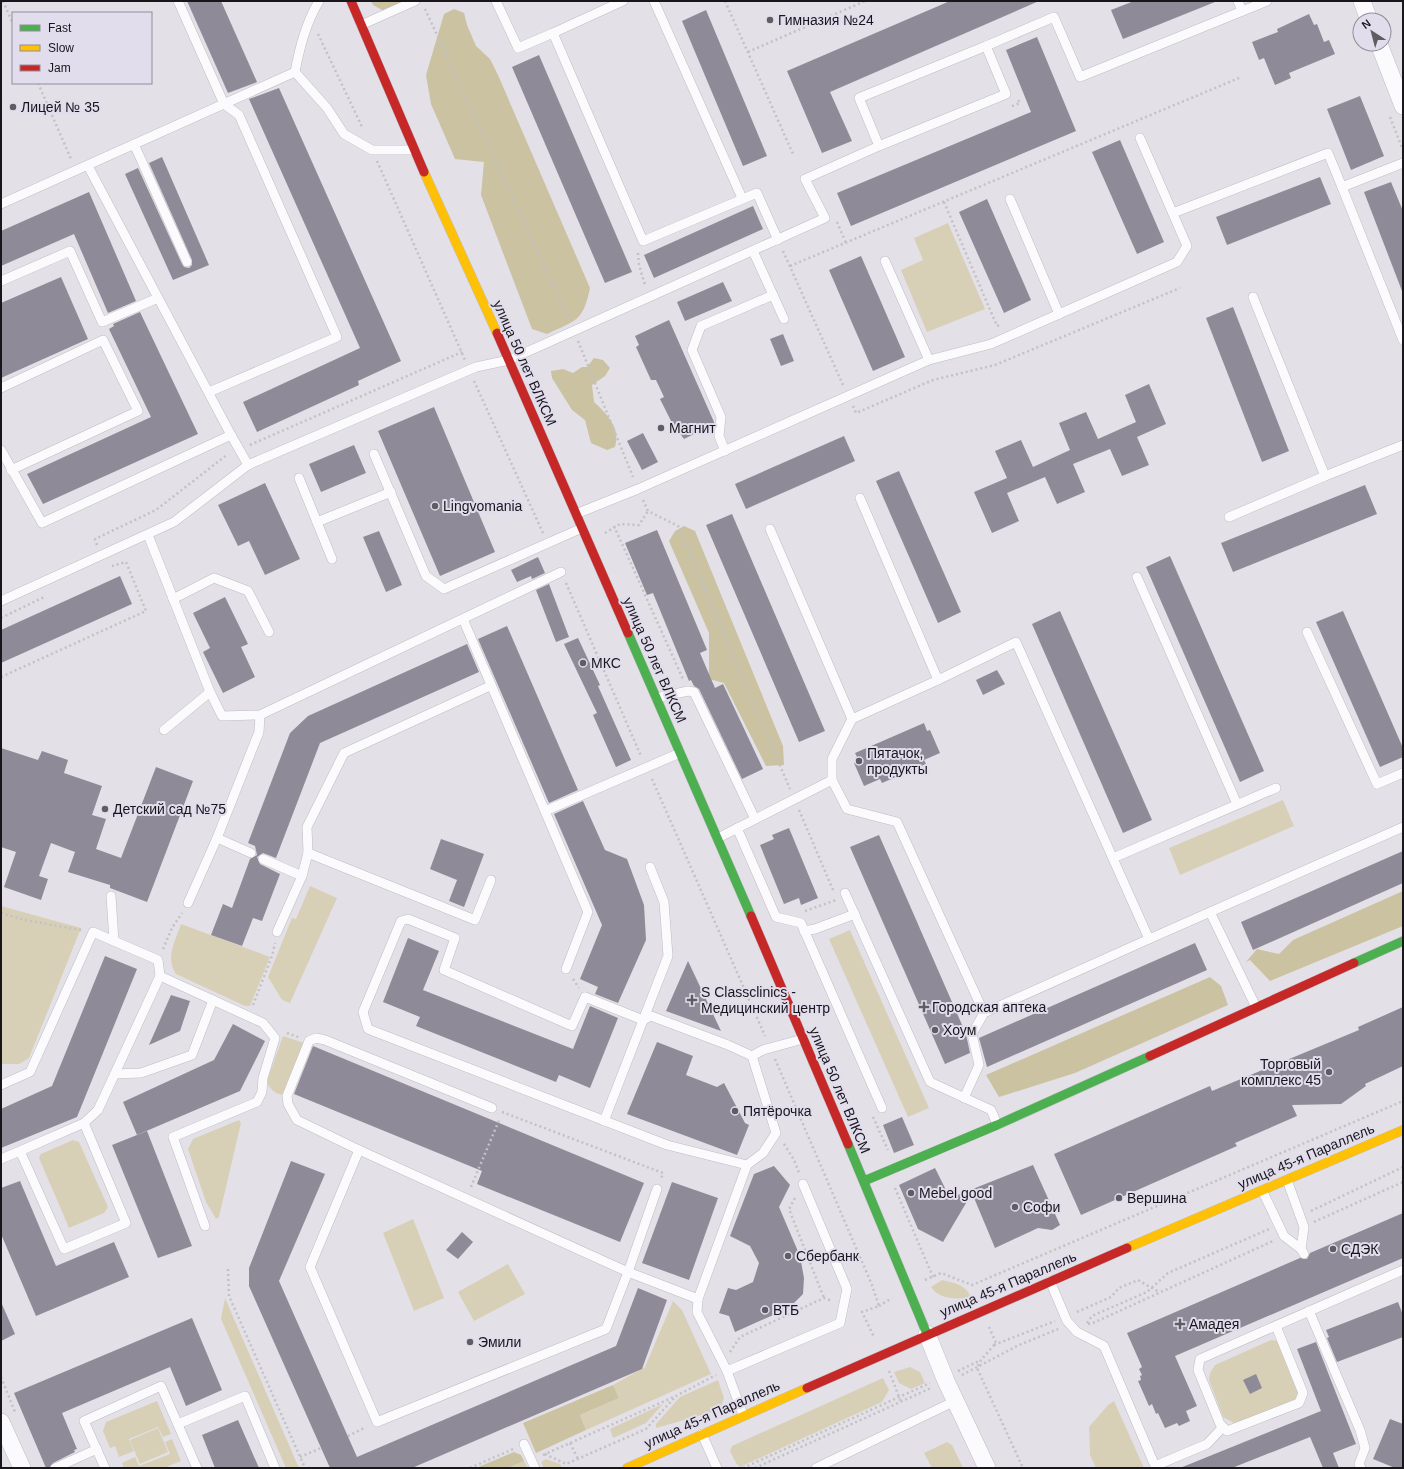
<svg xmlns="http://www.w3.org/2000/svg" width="1404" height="1469" viewBox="0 0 1404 1469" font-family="Arial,sans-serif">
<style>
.green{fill:#d8d0b6}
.forest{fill:#cbc2a2}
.building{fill:#8f8a97}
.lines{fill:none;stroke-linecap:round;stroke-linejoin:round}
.lane-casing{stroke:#bfbdc2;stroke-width:10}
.street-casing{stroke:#bfbdc2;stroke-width:18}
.fast-casing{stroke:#bfbdc2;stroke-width:10}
.slow-casing{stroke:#bfbdc2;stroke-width:10}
.jam-casing{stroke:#bfbdc2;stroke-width:10}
.path{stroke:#c2c2c4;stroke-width:2.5;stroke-dasharray:2 3;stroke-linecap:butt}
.lane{stroke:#fbfafc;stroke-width:9}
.street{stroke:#fbfafc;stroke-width:17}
.fast{stroke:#4caf50;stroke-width:9}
.slow{stroke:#ffc107;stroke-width:9}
.jam{stroke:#c62828;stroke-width:9}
.poi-dot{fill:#5f5d63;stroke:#e2ddec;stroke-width:1.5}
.labels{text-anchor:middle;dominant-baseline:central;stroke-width:4;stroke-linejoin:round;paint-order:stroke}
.poi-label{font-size:14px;fill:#18161b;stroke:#e2ddec;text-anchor:start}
.street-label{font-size:14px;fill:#18161b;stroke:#e2ddec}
</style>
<rect width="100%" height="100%" fill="#e3e0e8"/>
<g class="green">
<polygon points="948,223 985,309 927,332 901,270 923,260 914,238"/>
<polygon points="1283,800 1294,826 1180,875 1169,848"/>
<polygon points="310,886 337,898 290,1003 282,1000 268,977 292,918 296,919"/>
<polygon points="1,906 81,928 29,1058 19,1064 1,1064"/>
<path d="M 181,924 L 270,957 L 250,1006 L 245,1006 L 176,974 C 165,958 175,941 181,924 Z"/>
<polygon points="850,930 929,1108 908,1117 829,939"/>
<path d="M 283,1036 L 304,1043 L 284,1095 C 275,1094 270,1090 267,1081 Z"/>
<polygon points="239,1120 241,1123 219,1217 216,1219 206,1202 188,1149 193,1139"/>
<polygon points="73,1140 79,1142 108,1207 104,1213 69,1228 39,1158 41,1154"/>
<polygon points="413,1219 444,1298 414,1311 383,1233"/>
<polygon points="508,1264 525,1294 474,1321 458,1292"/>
<path d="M 942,1280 C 954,1283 964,1284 970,1295 L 968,1298 C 954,1299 939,1299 931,1287 Z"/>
<polygon points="225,1298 299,1468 286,1468 221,1319"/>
<polygon points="673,1301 682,1310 711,1374 586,1430 580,1415 619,1398 613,1385 645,1367"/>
<polygon points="1271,1340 1279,1341 1299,1391 1296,1399 1236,1424 1223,1417 1209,1380 1210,1373 1215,1365"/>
<polygon points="910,1367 920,1372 925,1383 911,1389 899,1383 894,1372"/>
<polygon points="883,1378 889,1390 882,1402 740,1467 736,1463 730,1451 732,1446"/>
<polygon points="718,1380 724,1398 721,1407 712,1412 656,1428 656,1424 680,1397"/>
<polygon points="157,1401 171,1434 163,1437 158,1427 129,1439 134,1451 119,1457 115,1446 110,1448 103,1431 106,1422"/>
<polygon points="1114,1401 1144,1468 1096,1468 1090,1455 1089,1427 1108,1405"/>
<polygon points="663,1404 646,1423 613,1438 610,1429"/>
<polygon points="158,1428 168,1452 140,1464 130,1440"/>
<polygon points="172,1439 181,1461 164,1468 124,1468 122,1463 135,1457 139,1466 170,1454 165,1442"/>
<polygon points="947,1442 952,1445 963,1468 932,1468 924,1453"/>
<polygon points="546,1459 560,1464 562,1468 544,1468 541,1462"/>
<polygon points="524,1461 528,1468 508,1468"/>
</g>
<g class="forest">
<polygon points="371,1 406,1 384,11 373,5"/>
<path d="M 454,9 L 464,13 L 467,25 L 476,46 L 490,59 L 498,75 L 590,288 C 583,321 577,320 547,334 L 532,329 L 481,195 L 484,162 L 455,159 L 431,104 L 426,75 L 444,14 Z"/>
<path d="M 594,358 L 603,360 L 610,368 L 605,376 L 592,385 L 594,402 C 607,414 621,428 615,447 L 607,450 L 591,443 L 585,420 L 572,410 L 552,378 L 551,371 L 563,369 L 573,373 L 582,367 L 587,367 Z"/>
<polygon points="684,526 695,531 783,746 784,765 766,766 724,683 709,679 709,633 669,541 675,531"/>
<polygon points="1403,891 1403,926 1270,981 1250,960 1246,962 1257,949 1279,954 1293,940"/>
<polygon points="1210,977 1221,986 1228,1005 1075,1073 999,1097 986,1075"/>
<polygon points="613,1385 619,1398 580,1415 586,1430 536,1453 523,1423"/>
<polygon points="514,1452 521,1455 524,1461 508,1468 476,1468"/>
</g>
<g class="building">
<polygon points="187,1 221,1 257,82 228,93"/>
<polygon points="950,1 1039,1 830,92 852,141 822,153 787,71"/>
<polygon points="1134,1 1215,1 1215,2 1123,39 1111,10"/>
<polygon points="706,10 767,156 743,166 682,21"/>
<polygon points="1309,14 1314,25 1317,24 1324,42 1329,40 1335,54 1289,73 1291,78 1275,85 1264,58 1259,60 1252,42 1278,32 1277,29"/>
<polygon points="1037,37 1076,131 851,226 837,193 1031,112 1006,50"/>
<polygon points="539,55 632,272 605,283 512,67"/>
<polygon points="279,88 401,361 358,381 359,385 257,432 243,402 360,348 249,99"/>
<polygon points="1360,96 1384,156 1351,170 1327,109"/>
<polygon points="1120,140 1164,242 1137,254 1092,152"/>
<polygon points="162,157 209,265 173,280 125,174 138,168 182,264 184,267 189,268 192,265 192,260 149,163"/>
<polygon points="1320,177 1331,204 1227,245 1216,217"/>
<polygon points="1391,182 1403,211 1402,291 1364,192"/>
<polygon points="89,192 136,301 108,313 74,234 1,266 1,231"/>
<polygon points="987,199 1031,300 1004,313 959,212"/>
<polygon points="753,206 763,229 654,278 644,255"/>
<polygon points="861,256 905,357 873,371 829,270"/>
<polygon points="61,277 88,339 1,378 1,303"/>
<polygon points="723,282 732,301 685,321 677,302"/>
<polygon points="1233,307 1289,451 1262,462 1206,318"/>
<polygon points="140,312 198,434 43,504 27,474 151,417 109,329 114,326 113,324"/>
<polygon points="669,320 714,422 714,424 684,439 679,432 676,431 660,399 664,397 656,380 651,380 636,347 639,345 635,336"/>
<polygon points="783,334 794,361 781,366 770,339"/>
<polygon points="1149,384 1166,424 1137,437 1149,465 1122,476 1110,449 1073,464 1085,492 1057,504 1045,477 1007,493 1019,521 992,533 974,492 1007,478 995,451 1021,440 1033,467 1070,450 1059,423 1086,412 1098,439 1136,422 1125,395"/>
<polygon points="434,407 495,552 440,576 378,431"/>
<polygon points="643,433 658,462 642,470 627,441"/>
<polygon points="844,436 855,461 746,509 735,484"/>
<polygon points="354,445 366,473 321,492 309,464"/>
<polygon points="899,471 961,612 938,623 876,481"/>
<polygon points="265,483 300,559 265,575 249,541 238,546 218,505"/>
<polygon points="1365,485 1377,514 1233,572 1221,543"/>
<polygon points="732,514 825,731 799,742 706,525"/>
<polygon points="657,530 707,650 700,653 715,688 723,684 763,769 742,779 699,689 694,686 691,680 689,681 653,593 647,595 625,543"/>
<polygon points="379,531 402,585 386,592 363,537"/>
<polygon points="1170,556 1264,771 1240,782 1146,567"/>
<polygon points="538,557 545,573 532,579 531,576 517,582 511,570"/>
<polygon points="120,576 132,604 1,663 1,630"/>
<polygon points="549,584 569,637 556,642 536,590"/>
<polygon points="225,597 248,644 241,647 255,677 223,693 203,652 210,648 193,613"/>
<polygon points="1060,611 1152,820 1123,833 1032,624"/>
<polygon points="1343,611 1403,748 1403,757 1380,767 1316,622"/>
<polygon points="507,626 578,790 549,803 478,639"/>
<polygon points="578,638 600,685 598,686 631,760 616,767 593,715 597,713 564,644"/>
<polygon points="467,644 479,672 320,743 276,858 263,853 257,857 260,864 280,874 262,921 253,918 242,946 211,935 223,904 232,908 250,859 257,855 255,846 248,843 290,733 308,716"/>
<polygon points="997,670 1005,684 983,695 976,680"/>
<polygon points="924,723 927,731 930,730 940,753 924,760 926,764 882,783 880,779 864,786 854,763 859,761 855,753"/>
<polygon points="1,748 38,760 42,751 68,760 64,773 102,786 92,815 106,819 96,849 121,858 156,767 193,781 147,902 110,888 110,885 68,872 75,852 51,843 39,876 48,879 41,900 4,887 16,852 1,847"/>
<polygon points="583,801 605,850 627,859 644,905 646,940 618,1003 595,994 598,987 580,979 602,925 554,814"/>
<polygon points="789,828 818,898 801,905 799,898 784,904 760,845 774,839 772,835"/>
<polygon points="879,835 966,1034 970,1053 945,1064 850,847"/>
<polygon points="441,839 484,854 464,907 449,901 457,880 430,869"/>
<polygon points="1403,851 1403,883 1253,950 1241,922"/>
<polygon points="408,938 439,951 423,990 573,1049 590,1006 618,1018 590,1088 559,1075 556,1082 416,1026 420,1017 383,1002"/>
<polygon points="1195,943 1207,970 987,1067 979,1038"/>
<polygon points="105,956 137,969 77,1117 1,1148 1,1109 52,1086"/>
<polygon points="688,961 721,1031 666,1011"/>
<polygon points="171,995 190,1001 180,1031 149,1045"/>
<polygon points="1403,1007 1403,1066 1365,1084 1366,1086 1341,1104 1292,1105 1297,1116 1235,1143 1237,1146 1081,1215 1054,1154 1210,1086 1212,1091 1359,1030 1358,1027"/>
<polygon points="233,1024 265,1041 240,1091 137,1135 123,1102 214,1060"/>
<polygon points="657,1042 693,1056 686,1075 717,1087 724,1083 745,1123 749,1125 737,1155 627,1114"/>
<polygon points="313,1046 644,1183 620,1242 477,1184 482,1171 294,1094"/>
<polygon points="902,1117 914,1145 894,1153 883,1125"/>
<polygon points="147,1131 192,1246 158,1258 112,1145"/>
<polygon points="291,1161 325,1174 279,1281 357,1457 616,1346 638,1288 667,1300 642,1369 412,1468 330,1468 249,1286 249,1268"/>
<polygon points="1033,1165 1060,1225 1052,1230 1038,1228 995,1248 972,1193 943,1242 918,1229 899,1185 935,1168 950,1198"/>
<polygon points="774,1166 790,1185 779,1207 800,1256 804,1278 803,1294 791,1306 780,1312 735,1332 729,1316 719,1313 728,1288 736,1290 753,1282 759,1263 750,1246 730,1236 754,1174"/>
<polygon points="20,1181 56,1266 114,1242 129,1277 36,1316 1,1234 1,1188"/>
<polygon points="672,1182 718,1198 689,1280 642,1263"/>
<polygon points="1403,1213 1403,1258 1175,1356 1197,1406 1186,1411 1190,1421 1179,1426 1177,1423 1165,1428 1158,1413 1156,1414 1152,1404 1149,1406 1138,1381 1141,1380 1140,1376 1142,1375 1139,1369 1142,1367 1127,1333 1300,1258 1307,1259 1310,1253"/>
<polygon points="462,1232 473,1242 458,1259 446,1250"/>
<polygon points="1,1302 15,1334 1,1341"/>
<polygon points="1398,1302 1403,1315 1403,1337 1337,1362 1327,1338 1329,1337 1326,1330"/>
<polygon points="192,1318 222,1390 186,1406 170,1367 62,1413 77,1449 74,1450 75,1452 53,1463 49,1468 46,1468 14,1393"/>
<polygon points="1316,1342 1356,1444 1333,1453 1339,1468 1323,1468 1310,1437 1232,1468 1180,1468 1321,1411 1297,1349"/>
<polygon points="1256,1374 1262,1388 1250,1394 1243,1380"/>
<polygon points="1390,1419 1403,1424 1403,1468 1395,1468 1373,1459"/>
<polygon points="238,1420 259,1468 215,1468 202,1435"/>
</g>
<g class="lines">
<defs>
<g id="lane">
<polyline points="178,1 224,104 239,115 337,337 209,392"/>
<polyline points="496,1 518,48 553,33 643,241 757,193 778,240"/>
<polyline points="654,1 742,198"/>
<polyline points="1238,1 1242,11"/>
<polyline points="361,25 415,1"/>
<polyline points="553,33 623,1"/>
<polyline points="986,46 1054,17 1080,77 1267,1"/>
<path d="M 295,72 C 300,46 306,23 319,1"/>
<polyline points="134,144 187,262"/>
<polyline points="88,166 231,435 248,465"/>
<polyline points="1342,187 1403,340"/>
<polyline points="1010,199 1059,314"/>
<polyline points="1,204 295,72 327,108 344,134 372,150 414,150"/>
<polyline points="1173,213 1328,153 1342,187 1403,163"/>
<polyline points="753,251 784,319"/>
<polyline points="885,261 929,360"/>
<polyline points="1,281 70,251 102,322 158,298"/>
<polyline points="1253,297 1325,476"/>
<polyline points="1,388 103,340 138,411 11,470"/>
<polyline points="1,450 42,523 231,435"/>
<polyline points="725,451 719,436 721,417 692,350 701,326 773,295"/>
<polyline points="374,454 426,576 444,589 582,528"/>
<polyline points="299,478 332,559"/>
<polyline points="576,514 638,489 929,360 991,344 1177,262 1187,246 1140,138"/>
<polyline points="1229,517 1325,476 1403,445"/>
<polyline points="317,522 391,492"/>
<polyline points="770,529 852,719 832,759 832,780 847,809 897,822 984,1013"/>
<polyline points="148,535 210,692"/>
<polyline points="1137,577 1237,804"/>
<polyline points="173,599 214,578 248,591 269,632"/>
<polyline points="1,601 174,522 248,465 476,367 509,360 825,218 805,179 879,146 1006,94 986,46 859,98 879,146"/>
<polyline points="463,619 588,912 566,969"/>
<polyline points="1307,632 1377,784 1403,773"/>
<polyline points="938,680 1016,642 1149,939 984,1013 972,1034 979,1065 964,1098"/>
<polyline points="656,698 688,691 694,692 755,819"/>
<polyline points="852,719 938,680 860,498"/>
<polyline points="164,730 210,692 222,716 260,715 561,572"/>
<polyline points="545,811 680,753"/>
<polyline points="737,828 776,917 801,923 882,1108"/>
<polyline points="718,838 832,780"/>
<polyline points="251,853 217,838 259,732 260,715"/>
<polyline points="308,853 475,920 491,880"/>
<polyline points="1113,858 1276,788"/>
<polyline points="263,859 302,876"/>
<polyline points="845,893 930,1082 991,1110 997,1124"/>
<polyline points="111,896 114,941"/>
<polyline points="188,903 217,838"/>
<polyline points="1210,912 1256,1007"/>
<polyline points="804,931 815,929 855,914"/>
<polyline points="277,932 302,876 308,853 307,827 344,753 490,686"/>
<polyline points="1149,939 1403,827"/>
<polyline points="160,976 263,1023 275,1038 263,1078 262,1092 257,1102 173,1137 205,1226"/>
<polyline points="752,1056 728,1045 651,1016 643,1020 585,997 572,1026 444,970 455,938 408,919 401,921 363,1012 368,1029 667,1145 747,1165 763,1153 776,1133 752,1056 763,1050 803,1039"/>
<polyline points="115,1074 141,1073 192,1055 213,1000"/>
<polyline points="1,1085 30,1072 93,932 158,960 160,976 98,1110 84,1123"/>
<polyline points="604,1121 668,956 664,902 650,867"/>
<polygon points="359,1150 628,1272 606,1329 377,1422 310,1267"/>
<polyline points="359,1150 297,1120 288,1104 287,1096 309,1041 316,1038 325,1040 492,1108"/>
<polyline points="1,1159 20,1151 84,1123 126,1223 64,1249 20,1151"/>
<polyline points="1287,1180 1304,1227 1301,1249"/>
<polyline points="657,1189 628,1272 698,1299 747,1165"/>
<polyline points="1262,1190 1284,1236 1301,1249 1304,1254"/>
<polyline points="1050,1281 1067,1321 1077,1332 1104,1346 1155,1466 1207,1444 1223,1427"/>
<polyline points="698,1299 697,1312 727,1371"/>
<polyline points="1309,1311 1360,1430 1365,1448 1359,1464 1361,1468"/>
<polyline points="1276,1326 1303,1393 1299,1403 1227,1431 1220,1424 1198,1370 1200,1359 1403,1270"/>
<polyline points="743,1415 727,1371 840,1323 847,1289 803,1184"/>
<polyline points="178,1424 245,1396 275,1468"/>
<polyline points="702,1434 717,1468"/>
<polyline points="524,1444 535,1468"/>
<polyline points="55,1468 97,1449"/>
<polyline points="105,1468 84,1421 161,1386 197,1468"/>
<polyline points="816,1468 955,1401"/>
</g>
<g id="street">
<polyline points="1362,1 1369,20"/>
<polyline points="1379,44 1403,106"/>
<polyline points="927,1334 946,1381 987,1468"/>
<polyline points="1,1422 22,1468"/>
</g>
<g id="fast">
<polyline points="628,633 751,916"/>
<polyline points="1354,963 1403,941"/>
<polyline points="848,1144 927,1334"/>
<polyline points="864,1181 997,1125 1150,1056"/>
</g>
<g id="slow">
<polyline points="424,172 497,333"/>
<polyline points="1127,1248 1403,1130"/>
<polyline points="627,1468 807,1388"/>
</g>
<g id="jam">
<polyline points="351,1 424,172"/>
<polyline points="497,333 628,633"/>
<polyline points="751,916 848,1144"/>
<polyline points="1150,1056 1354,963"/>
<polyline points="807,1388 1127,1248"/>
</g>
</defs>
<use href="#lane" class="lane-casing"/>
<use href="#street" class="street-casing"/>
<use href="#fast" class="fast-casing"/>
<use href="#slow" class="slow-casing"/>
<use href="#jam" class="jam-casing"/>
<g class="path">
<polyline points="3,1 13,24"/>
<polyline points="725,1 793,154"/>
<polyline points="425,9 569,320"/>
<polyline points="1356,31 1360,40"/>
<polyline points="318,34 363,129"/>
<polyline points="748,52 865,1"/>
<polyline points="38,83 71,159"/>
<polyline points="1,100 1,102"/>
<polyline points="1012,106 1020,103 1017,98"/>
<polyline points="1390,117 1403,150"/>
<polyline points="377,161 465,360"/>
<polyline points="944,202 997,326 999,325"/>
<polyline points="837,222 846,243"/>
<polyline points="783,251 843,385"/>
<polyline points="638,253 639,265 645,285"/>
<polyline points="790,266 1239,78"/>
<polyline points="578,341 633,477"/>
<polyline points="474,381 543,533"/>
<polyline points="853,406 856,413 933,380 995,365 1180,288"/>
<polyline points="250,445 462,352"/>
<polyline points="643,500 648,511 678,526 790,789"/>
<polyline points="614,526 683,679"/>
<polyline points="605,533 620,524 639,525 648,511"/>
<polyline points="97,545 95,539 156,510 228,454"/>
<polyline points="566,583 641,756"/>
<polyline points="1,618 44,597"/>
<polyline points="1,677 146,611 126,562 112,566"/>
<polyline points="652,779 765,1036"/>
<polyline points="799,810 833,890"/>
<polyline points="805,911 836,900"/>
<polyline points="1,913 25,920 81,930"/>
<polyline points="163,949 172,928 182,913"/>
<polyline points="573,979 579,988"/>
<polyline points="253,1005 272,956 275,943"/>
<polyline points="287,1033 298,1037"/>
<polyline points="775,1059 872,1285 879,1306 862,1312 874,1337"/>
<polyline points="502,1112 663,1173 661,1179"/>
<polyline points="873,1117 888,1150"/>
<polyline points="784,1144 794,1160 799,1173"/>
<polyline points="471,1187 500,1118"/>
<polyline points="895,1188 933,1277"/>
<polyline points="795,1198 789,1209 824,1298"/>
<polyline points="1311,1211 1403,1167"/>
<polyline points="1314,1222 1403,1182"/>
<polyline points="228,1269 229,1296 305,1468"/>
<polyline points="925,1280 941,1273 972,1285 1403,1101"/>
<polyline points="879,1306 892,1298"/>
<polyline points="1077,1312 1111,1297 1119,1288 1138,1280 1159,1292"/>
<polyline points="1087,1323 1092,1316 1147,1292 1168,1273 1269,1229"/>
<polyline points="1088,1324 1093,1323 1273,1241"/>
<polyline points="989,1327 996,1343 981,1360 977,1368 1023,1468"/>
<polyline points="994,1345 1055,1321"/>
<polyline points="730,1352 740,1337 824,1298 832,1301"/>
<polyline points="889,1371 901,1402"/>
<polyline points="958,1371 981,1360"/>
<polyline points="962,1375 1017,1346 1058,1329"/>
<polyline points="1,1377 15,1412"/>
<polyline points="348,1436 366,1427"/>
<polyline points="570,1443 578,1459"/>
<polyline points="545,1454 566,1464 646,1429 675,1397"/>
<polyline points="543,1455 676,1396 716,1375"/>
<polyline points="300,1457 321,1448"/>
<polyline points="470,1468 513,1449"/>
<polyline points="743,1468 930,1383"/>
<polyline points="755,1468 931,1388"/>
</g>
<use href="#lane" class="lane"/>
<use href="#street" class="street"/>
<use href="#fast" class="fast"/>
<use href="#slow" class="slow"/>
<use href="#jam" class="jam"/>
</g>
<g class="poi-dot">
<circle cx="770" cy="20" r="4"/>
<circle cx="13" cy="107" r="4"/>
<circle cx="661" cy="428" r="4"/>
<circle cx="435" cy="506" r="4"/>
<circle cx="583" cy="663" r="4"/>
<circle cx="859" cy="761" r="4"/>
<circle cx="105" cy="809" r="4"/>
<path d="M690 994h4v4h4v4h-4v4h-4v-4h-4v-4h4z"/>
<path d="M922 1001h4v4h4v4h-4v4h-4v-4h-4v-4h4z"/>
<circle cx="935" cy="1030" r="4"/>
<circle cx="1329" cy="1072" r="4"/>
<circle cx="735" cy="1111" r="4"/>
<circle cx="911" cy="1193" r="4"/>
<circle cx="1119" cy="1198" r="4"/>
<circle cx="1015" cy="1207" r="4"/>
<circle cx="1333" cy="1249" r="4"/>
<circle cx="788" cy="1256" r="4"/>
<circle cx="765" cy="1310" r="4"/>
<path d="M1178 1318h4v4h4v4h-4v4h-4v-4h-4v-4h4z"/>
<circle cx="470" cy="1342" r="4"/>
</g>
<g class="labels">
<g class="poi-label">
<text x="778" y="20">Гимназия №24</text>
<text x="21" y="107">Лицей № 35</text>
<text x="669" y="428">Магнит</text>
<text x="443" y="506">Lingvomania</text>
<text x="591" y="663">МКС</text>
<text x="867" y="753">Пятачок,<tspan x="867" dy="16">продукты</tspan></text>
<text x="113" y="809">Детский сад №75</text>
<text x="701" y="992">S Classclinics -<tspan x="701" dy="16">Медицинский центр</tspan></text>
<text x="932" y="1007">Городская аптека</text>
<text x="943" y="1030">Хоум</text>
<text x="1321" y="1064" text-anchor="end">Торговый<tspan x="1321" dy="16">комплекс 45</tspan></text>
<text x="743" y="1111">Пятёрочка</text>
<text x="919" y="1193">Mebel good</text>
<text x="1127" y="1198">Вершина</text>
<text x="1023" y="1207">Софи</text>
<text x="1341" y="1249">СДЭК</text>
<text x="796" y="1256">Сбербанк</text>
<text x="773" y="1310">ВТБ</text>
<text x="1189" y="1324">Амадея</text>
<text x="478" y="1342">Эмили</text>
</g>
<g class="street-label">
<text transform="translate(525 363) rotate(66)">улица 50 лет ВЛКСМ</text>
<text transform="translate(655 660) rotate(66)">улица 50 лет ВЛКСМ</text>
<text transform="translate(840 1090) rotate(67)">улица 50 лет ВЛКСМ</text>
<text transform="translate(1306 1156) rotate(-23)">улица 45-я Параллель</text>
<text transform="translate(1008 1284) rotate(-23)">улица 45-я Параллель</text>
<text transform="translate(712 1414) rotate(-24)">улица 45-я Параллель</text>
</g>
</g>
<rect width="1404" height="1469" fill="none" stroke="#18161b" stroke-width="4"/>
<rect x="12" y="12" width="140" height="72" fill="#e2ddec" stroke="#918d98"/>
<rect x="20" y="25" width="20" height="6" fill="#4caf50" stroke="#918d98"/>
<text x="48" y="32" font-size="12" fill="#18161b">Fast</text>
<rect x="20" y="45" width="20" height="6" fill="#ffc107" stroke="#918d98"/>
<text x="48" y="52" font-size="12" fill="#18161b">Slow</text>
<rect x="20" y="65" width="20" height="6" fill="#c62828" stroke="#918d98"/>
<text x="48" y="72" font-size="12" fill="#18161b">Jam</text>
<g transform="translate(1372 32) rotate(324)"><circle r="19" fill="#e2ddec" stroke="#918d98"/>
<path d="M0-3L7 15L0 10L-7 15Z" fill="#5f5d63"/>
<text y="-6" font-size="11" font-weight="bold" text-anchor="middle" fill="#18161b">N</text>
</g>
</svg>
